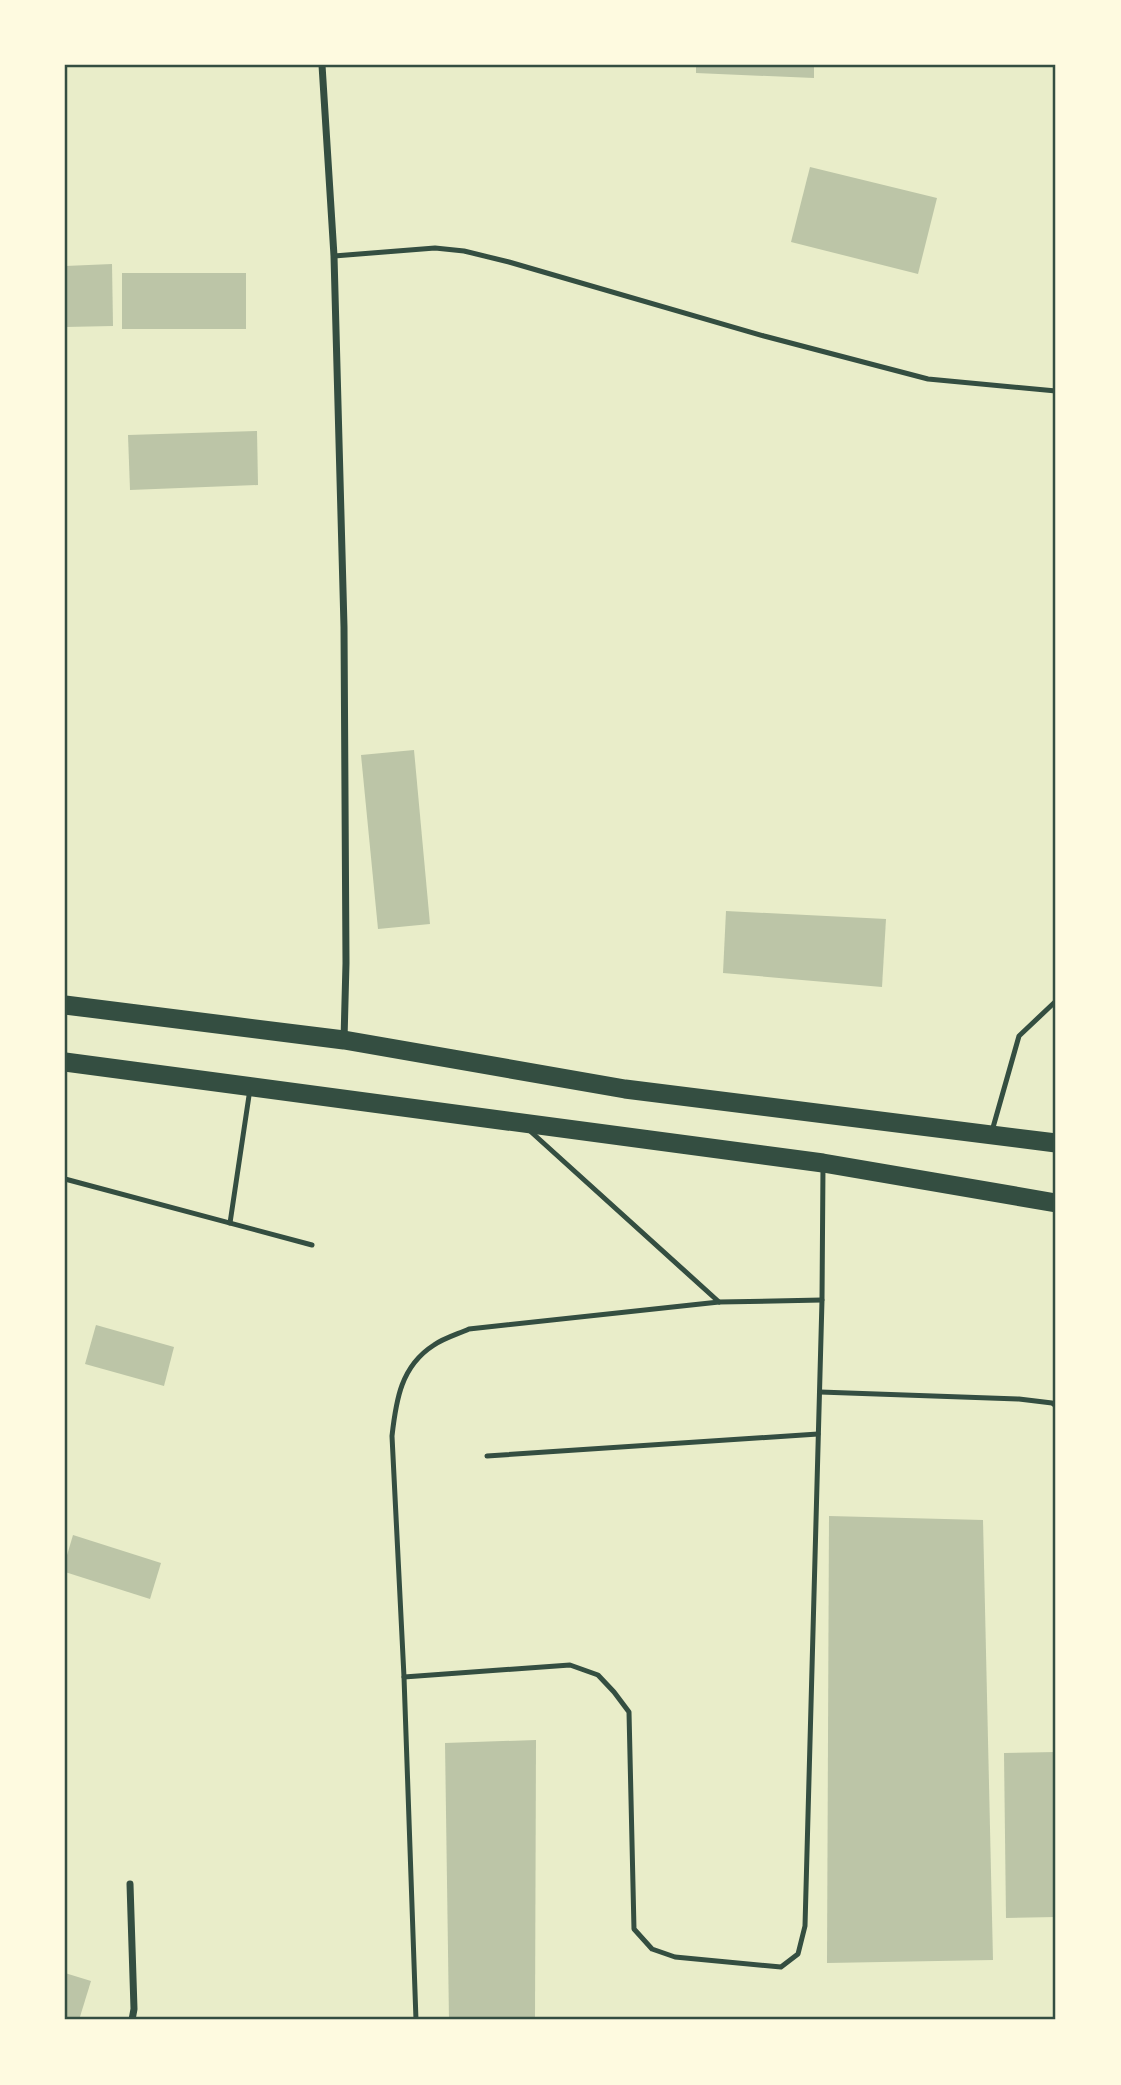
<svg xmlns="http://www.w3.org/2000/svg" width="1121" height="2085" viewBox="0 0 1121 2085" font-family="'Varela Round',sans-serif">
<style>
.building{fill:#bcc5a7}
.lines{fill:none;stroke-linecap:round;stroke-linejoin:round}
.service{stroke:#344e41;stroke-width:5}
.minor{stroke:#344e41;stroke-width:7}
.trunk{stroke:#344e41;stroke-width:19}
.neatline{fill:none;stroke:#344e41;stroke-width:2.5}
</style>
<rect width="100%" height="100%" fill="#e9edc9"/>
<g class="building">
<polygon points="696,65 814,65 814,78 696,73"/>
<polygon points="810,167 937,198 918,274 791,242"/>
<polygon points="112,264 113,326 65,327 65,266"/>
<rect x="122" y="273" width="124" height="56"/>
<polygon points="257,431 258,485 130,490 128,435"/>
<polygon points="414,750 430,924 378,929 361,755"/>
<polygon points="726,911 886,919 882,987 723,973"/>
<polygon points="96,1325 174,1347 164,1386 85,1364"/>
<polygon points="829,1516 983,1520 993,1960 827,1963"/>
<polygon points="73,1535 161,1563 150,1599 65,1572 65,1562"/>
<polygon points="536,1740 535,2020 449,2020 445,1743"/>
<polygon points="1056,1752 1056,1917 1006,1918 1004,1753"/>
<polygon points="65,1973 91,1981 79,2020 65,2017"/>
</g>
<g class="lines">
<g class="service">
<polyline points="334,256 435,248 464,251 509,262 764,336 928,379 1056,391"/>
<polyline points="529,1130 719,1302"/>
<polyline points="992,1131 1019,1036 1056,1001"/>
<polyline points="65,1179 312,1245"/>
<polyline points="230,1223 250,1089"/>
<polyline points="820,1392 1019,1399 1052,1403 1056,1406"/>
<polyline points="487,1456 818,1434"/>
<polyline points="404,1677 570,1665 598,1675 614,1692 629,1712 634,1929 652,1949 675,1957 781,1967 798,1954 805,1926 822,1300 823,1166"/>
<path d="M 416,2020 L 404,1677 L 392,1436 C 396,1400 401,1366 434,1345 C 444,1338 458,1334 469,1329 L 719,1302 L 822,1300"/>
</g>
<g class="minor">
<polyline points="322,65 334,256 344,627 346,963 344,1040"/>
<polyline points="130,1884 134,2009 132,2020"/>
</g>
<g class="trunk">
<polyline points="65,1005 344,1040 625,1089 1056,1143"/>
<polyline points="65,1062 823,1163 1056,1203"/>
</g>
</g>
<rect width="1121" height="2085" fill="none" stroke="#fefae0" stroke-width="133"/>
<rect x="66" y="66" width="988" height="1952" class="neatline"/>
</svg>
